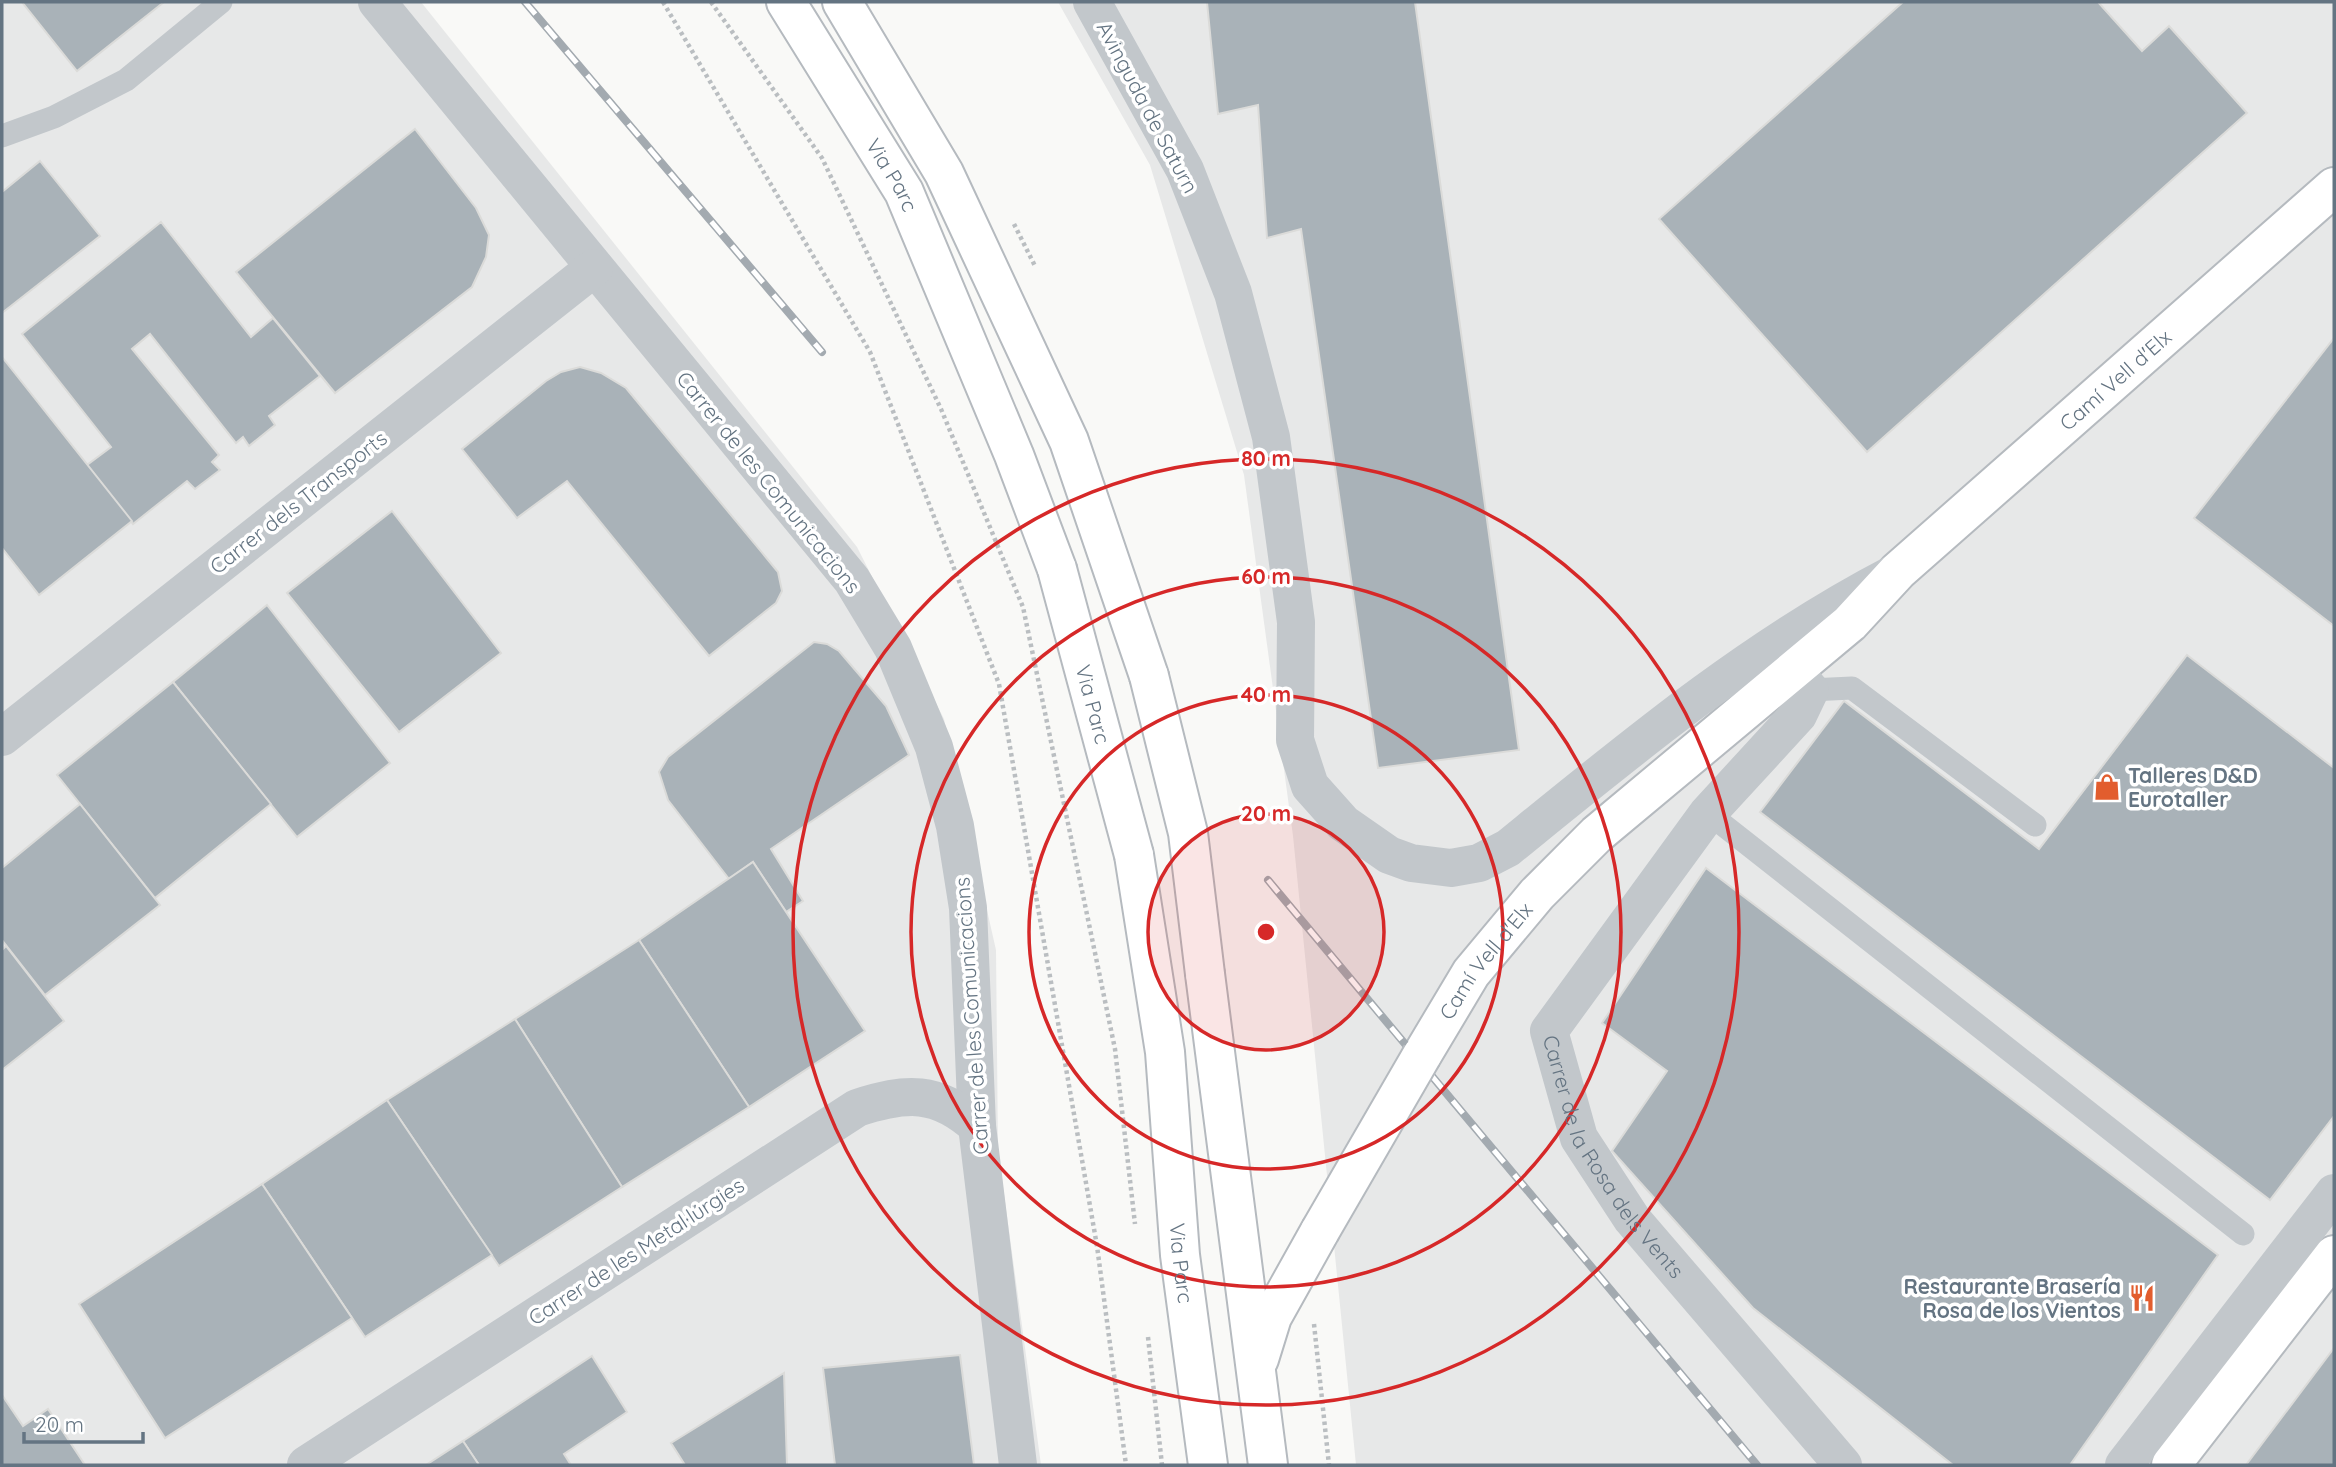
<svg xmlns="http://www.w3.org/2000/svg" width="2336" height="1467" viewBox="0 0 2336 1467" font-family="Quicksand,sans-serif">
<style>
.built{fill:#e7e8e8}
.building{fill:#a9b2b8;stroke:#dbdbd9;stroke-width:2}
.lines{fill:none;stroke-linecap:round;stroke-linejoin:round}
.secondary-casing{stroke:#b5babf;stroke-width:42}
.path{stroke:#babec1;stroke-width:4.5;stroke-dasharray:3.5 3.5;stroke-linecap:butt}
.service{stroke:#c2c7cb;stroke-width:23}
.minor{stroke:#c2c7cb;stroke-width:38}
.secondary{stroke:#fff;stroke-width:38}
.rail-casing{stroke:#a3aab0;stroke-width:8}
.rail{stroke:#fff;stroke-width:5;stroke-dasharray:16;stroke-linecap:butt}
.secondary-bridge-casing{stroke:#b5babf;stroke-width:42;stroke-linecap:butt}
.secondary-bridge{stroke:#fff;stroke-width:38}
.ring{fill:none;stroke:#d62828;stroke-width:3.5}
.labels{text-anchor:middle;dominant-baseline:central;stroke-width:7;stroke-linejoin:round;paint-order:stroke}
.street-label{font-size:21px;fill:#647482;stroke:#fff}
.poi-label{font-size:21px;font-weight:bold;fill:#647482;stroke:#fff;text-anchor:start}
.centre{fill:#d62828;stroke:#fff;stroke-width:3.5}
.ring-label{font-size:21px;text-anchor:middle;font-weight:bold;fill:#d62828;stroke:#fff;stroke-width:7;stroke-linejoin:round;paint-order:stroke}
</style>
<rect width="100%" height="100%" fill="#f9f9f7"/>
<g class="built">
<polygon points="2,2 421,2 857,547 944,719 996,950 998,1150 1041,1465 2,1465"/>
<polygon points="1058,2 2334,2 2334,1465 1356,1465 1293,836 1244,475 1150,165"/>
</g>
<g class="building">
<polygon points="22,2 164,2 77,71"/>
<polygon points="1207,2 1415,2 1519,750 1378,768 1301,229 1267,238 1258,105 1218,114"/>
<polygon points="1903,2 2098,2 2142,51 2169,26 2247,113 1867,452 1659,219"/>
<polygon points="415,129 476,208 489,235 486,257 472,287 335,393 236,272"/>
<polygon points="40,161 100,236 2,313 2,192"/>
<polygon points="161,222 251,337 273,318 320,376 269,416 275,425 249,446 243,437 236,443 150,334 132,349 219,455 212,462 220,470 195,489 187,481 133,524 87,465 111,447 22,334"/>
<polygon points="2334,338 2334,626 2194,518"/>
<polygon points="2,357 132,521 39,595 2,548"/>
<polygon points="580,367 601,373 626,388 778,572 782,591 776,603 709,656 567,481 517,518 462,449 546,381 561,372"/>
<polygon points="392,511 501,653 399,732 287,593"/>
<polygon points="267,605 390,763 297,837 173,682"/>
<polygon points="814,642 827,644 839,651 886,706 909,755 771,849 803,901 786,912 753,862 729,879 668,800 659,772 668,757"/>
<polygon points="2187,655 2334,768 2334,1116 2270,1200 1760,812 1844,701 2039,849"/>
<polygon points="173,682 271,804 155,898 57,775"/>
<polygon points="80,804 160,905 45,995 2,940 2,868"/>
<polygon points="753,862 865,1031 749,1107 639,940"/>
<polygon points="1706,868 2218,1255 2070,1465 1953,1465 1753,1308 1612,1151 1667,1071 1602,1023"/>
<polygon points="639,940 749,1107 622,1187 515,1019"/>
<polygon points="6,946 64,1021 2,1070 2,950"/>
<polygon points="515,1019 622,1187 499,1266 387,1100"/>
<polygon points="387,1100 492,1255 365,1337 262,1184"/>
<polygon points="262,1184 352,1318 165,1438 79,1304"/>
<polygon points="2334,1348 2334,1465 2246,1465"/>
<polygon points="960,1355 974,1465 835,1465 823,1368"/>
<polygon points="592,1356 627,1412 564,1454 571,1465 479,1465 463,1441"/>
<polygon points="784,1373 787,1465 685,1465 671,1443"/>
<polygon points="2,1395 23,1426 48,1409 85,1465 2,1465"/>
<polygon points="463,1441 479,1465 426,1465"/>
</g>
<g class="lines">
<defs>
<g id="secondary">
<path id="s2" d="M 786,2 L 904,192 L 1014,455 L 1057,569"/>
<polyline points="842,2 944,173 1069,441 1149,676"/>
<path id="s3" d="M 1134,855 L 1165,1052 L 1180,1255 L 1208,1465"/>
<polyline points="1205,974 1268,1465"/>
<path id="s4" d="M 1422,1055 L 1471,973 L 1537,894 L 1597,834 L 1850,623 L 1898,571 L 2334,187"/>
<polyline points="1259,1359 1272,1317 1320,1231"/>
<polyline points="2171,1465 2334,1255"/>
</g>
</defs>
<use href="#secondary" class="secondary-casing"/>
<g class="path">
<polyline points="663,2 870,352 999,684 1097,1246 1126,1465"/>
<polyline points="711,2 822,158 941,409 1023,607 1115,1049 1135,1224"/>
<polyline points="1014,224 1035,266"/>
<polyline points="1314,1324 1329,1465"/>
<polyline points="1148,1337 1162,1465"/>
</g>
<g class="service">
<polyline points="2,136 54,117 126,80 221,2"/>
<polyline points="1810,690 1852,688 2035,825"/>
<polyline points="1708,813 2243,1234"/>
</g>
<g class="minor">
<polyline points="377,2 852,580 893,648 934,747 955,826 968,908 977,1126 1018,1465"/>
<path d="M 1092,2 L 1185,170 L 1233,293 L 1271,437 L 1296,622 L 1295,740 L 1310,786 L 1343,823 L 1389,855 L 1411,863 L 1451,868 L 1479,863 L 1508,848 C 1631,748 1752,647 1893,574"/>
<path id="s1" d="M 1793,670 L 1810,690 L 1798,715 L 1708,813 L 1549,1031 L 1579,1138 L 1632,1219 L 1843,1465"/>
<polyline points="2,737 594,268"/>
<path d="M 306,1465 L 857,1108 C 906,1092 937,1090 977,1126"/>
<polyline points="2124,1465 2334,1193"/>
</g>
<use href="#secondary" class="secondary"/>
<defs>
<g id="rail">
<polyline points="525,2 822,352"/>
<polyline points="1268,880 1757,1465"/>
</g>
</defs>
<use href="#rail" class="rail-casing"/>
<use href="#rail" class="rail"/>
<defs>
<g id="secondary-bridge">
<path id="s5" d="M 1057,569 L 1134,855"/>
<polyline points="1149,676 1188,833 1205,974"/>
<polyline points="1320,1231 1422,1055"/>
</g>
</defs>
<use href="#secondary-bridge" class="secondary-bridge-casing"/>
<use href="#secondary-bridge" class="secondary-bridge"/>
</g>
<circle cx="1266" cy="932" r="118" fill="#d62828" fill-opacity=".12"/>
<g class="ring">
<circle cx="1266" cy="932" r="118"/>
<circle cx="1266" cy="932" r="237"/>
<circle cx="1266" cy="932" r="355"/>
<circle cx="1266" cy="932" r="473"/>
</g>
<defs>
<symbol id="shop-bare" viewBox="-9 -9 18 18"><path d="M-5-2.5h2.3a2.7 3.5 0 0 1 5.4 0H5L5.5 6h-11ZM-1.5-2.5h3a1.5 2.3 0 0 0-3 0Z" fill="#e25d2e" stroke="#fff" stroke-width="2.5" paint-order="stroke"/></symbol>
<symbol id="restaurant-bare" viewBox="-9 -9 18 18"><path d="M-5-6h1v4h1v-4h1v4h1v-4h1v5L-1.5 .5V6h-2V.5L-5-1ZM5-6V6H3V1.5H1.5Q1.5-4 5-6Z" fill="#e25d2e" stroke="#fff" stroke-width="2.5" paint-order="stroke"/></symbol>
</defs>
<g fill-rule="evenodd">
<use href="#shop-bare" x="2088" y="768" width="38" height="38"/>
<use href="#restaurant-bare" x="2123" y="1279" width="38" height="38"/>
</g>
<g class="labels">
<g class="street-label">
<text transform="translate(1148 107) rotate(62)">Avinguda de Saturn</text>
<text stroke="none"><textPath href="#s2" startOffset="203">Via Parc</textPath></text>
<text stroke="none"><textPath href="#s4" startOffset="973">Camí Vell d'Elx</textPath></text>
<text transform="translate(769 482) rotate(51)">Carrer de les Comunicacions</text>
<text transform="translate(298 502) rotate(-38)">Carrer dels Transports</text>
<text stroke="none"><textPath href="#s5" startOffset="140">Via Parc</textPath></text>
<text stroke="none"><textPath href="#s4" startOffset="114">Camí Vell d'Elx</textPath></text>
<text transform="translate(971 1016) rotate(-94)">Carrer de les Comunicacions</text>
<text stroke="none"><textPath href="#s1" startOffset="600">Carrer de la Rosa dels Vents</textPath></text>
<text transform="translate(636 1251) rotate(-33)">Carrer de les Metal·lúrgies</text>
<text stroke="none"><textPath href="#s3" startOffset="411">Via Parc</textPath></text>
</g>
<g class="poi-label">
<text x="2128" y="775">Talleres D&amp;D<tspan x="2128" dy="24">Eurotaller</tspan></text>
<text x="2121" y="1286" text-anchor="end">Restaurante Brasería<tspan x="2121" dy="24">Rosa de los Vientos</tspan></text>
</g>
</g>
<circle cx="1266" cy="932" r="10" class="centre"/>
<g class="ring-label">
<text x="1266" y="466">80 m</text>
<text x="1266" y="584">60 m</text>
<text x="1266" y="702">40 m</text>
<text x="1266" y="821">20 m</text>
</g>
<rect width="2336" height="1467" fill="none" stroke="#647482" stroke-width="7"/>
<path d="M24 1432v10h119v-10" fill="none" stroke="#647482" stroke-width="3.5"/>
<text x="35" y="1432" font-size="21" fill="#647482" stroke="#ffffff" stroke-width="5" paint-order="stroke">20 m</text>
</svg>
